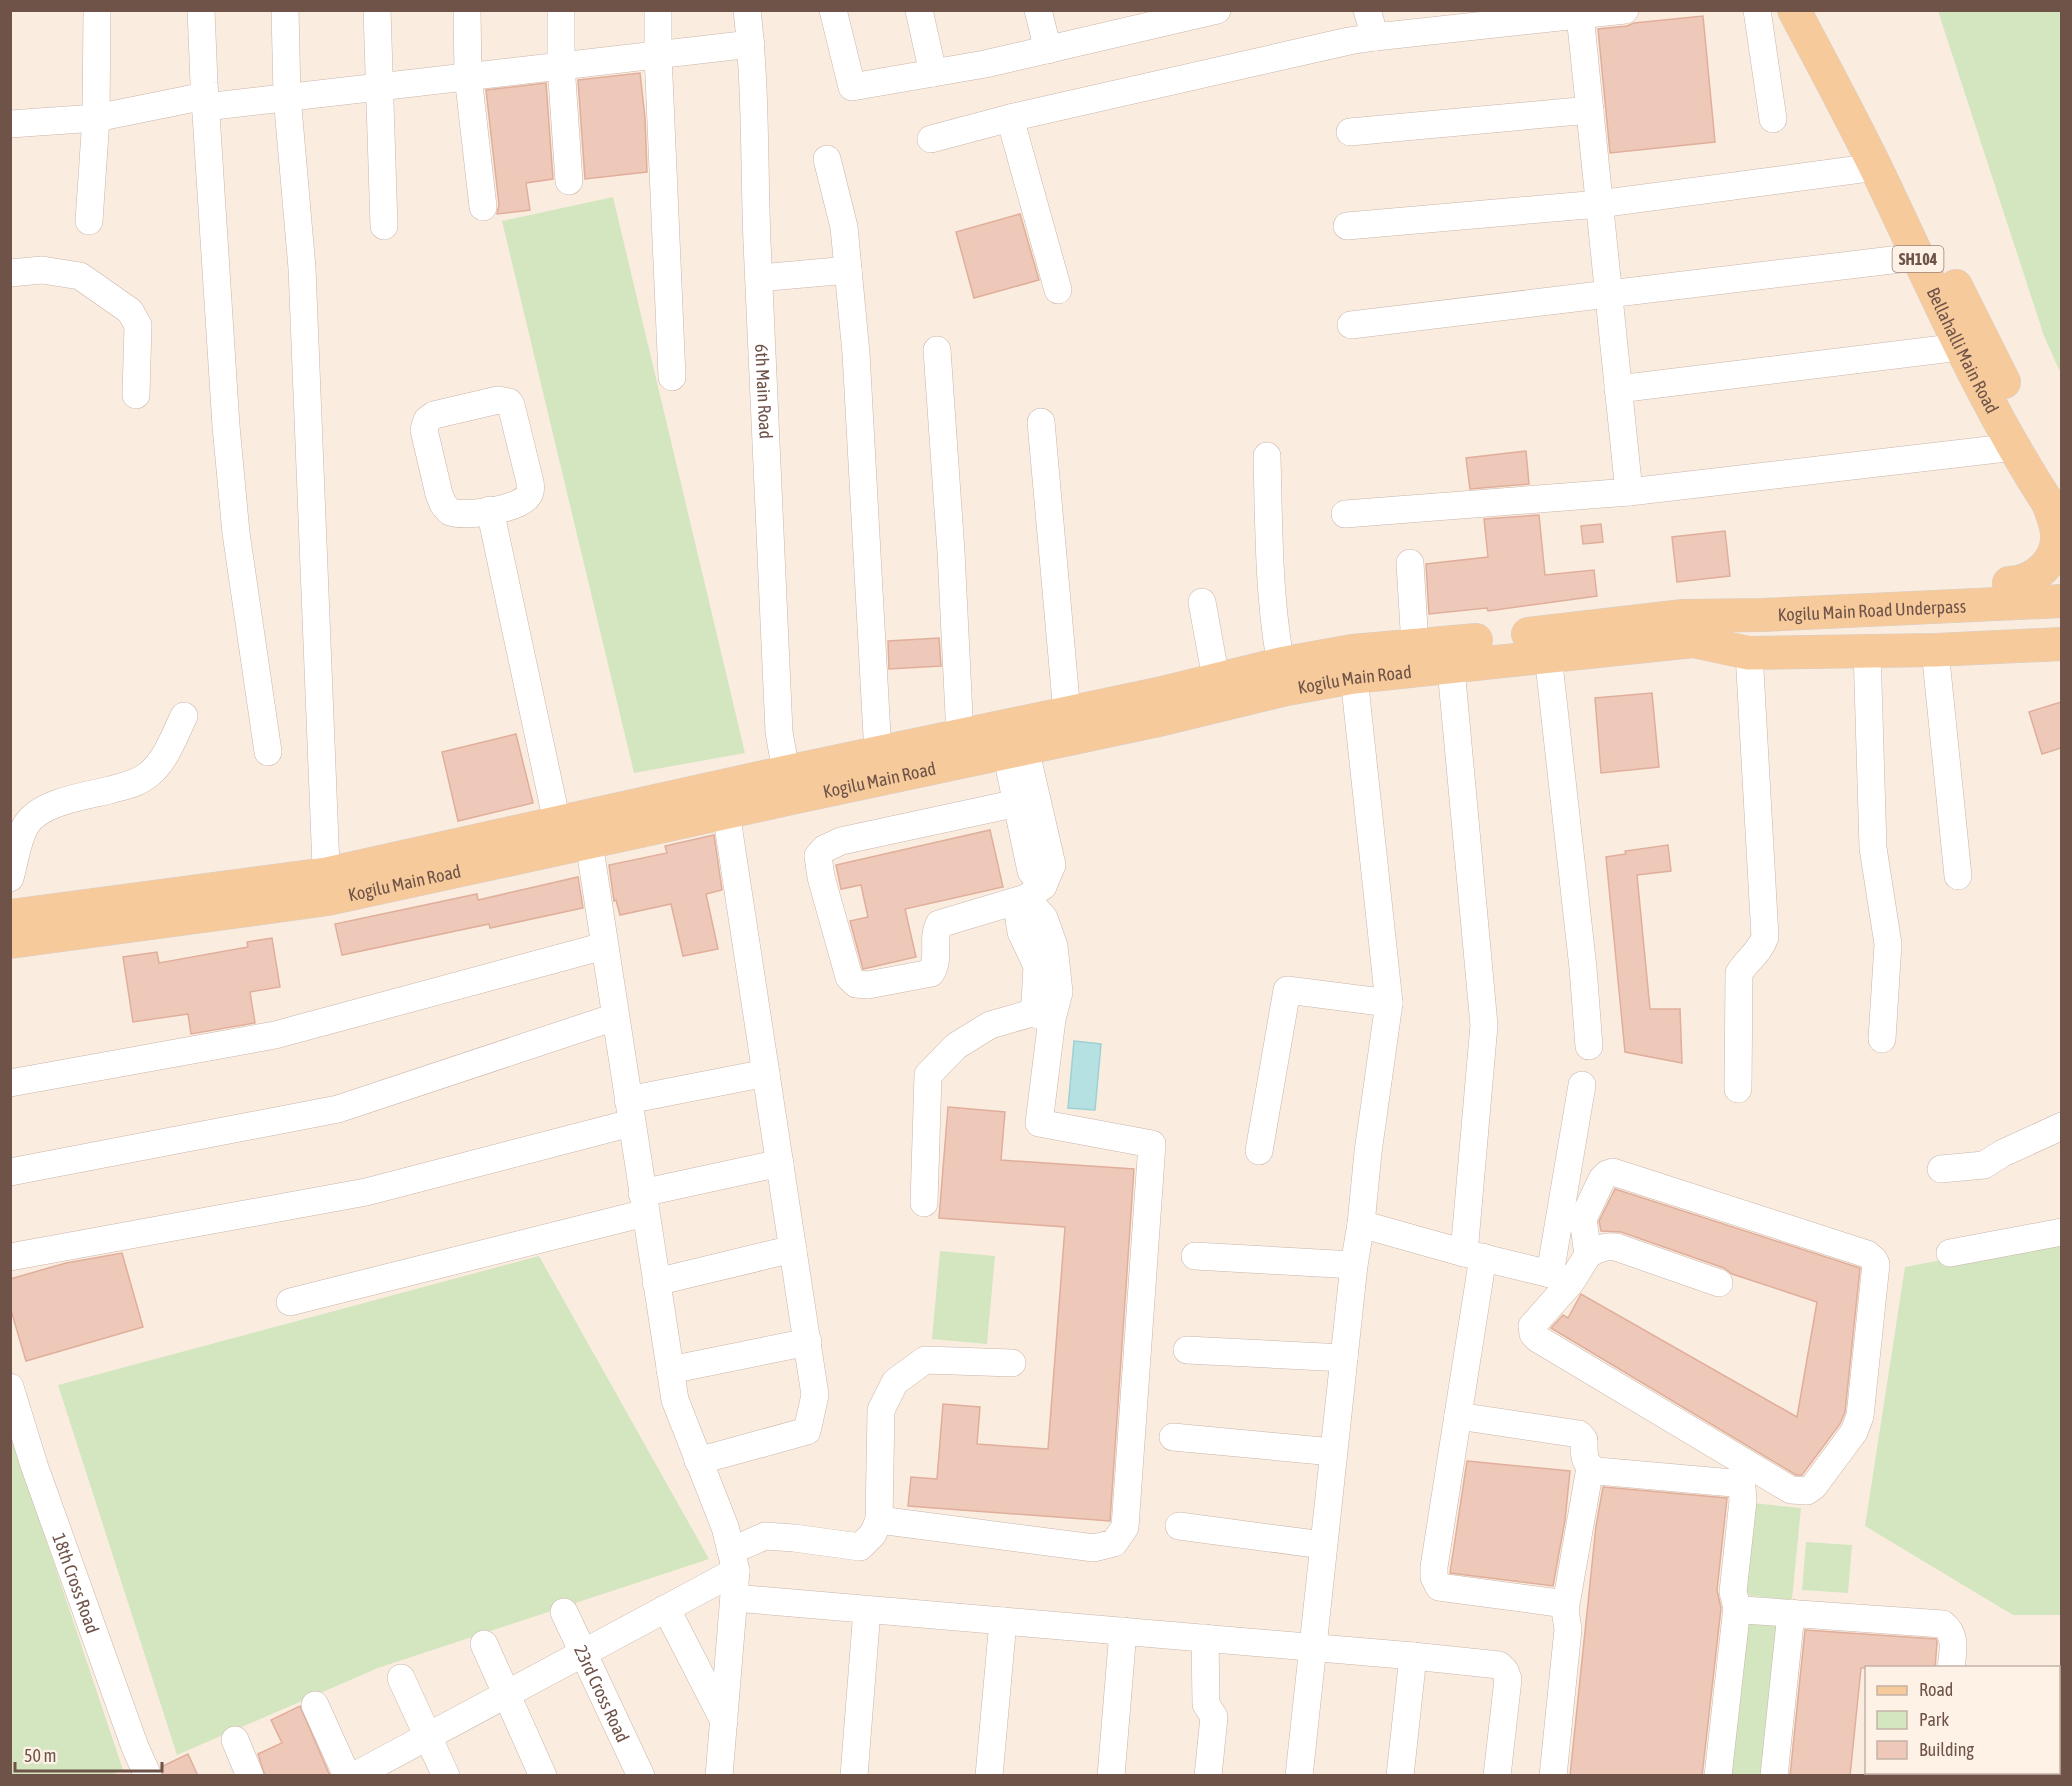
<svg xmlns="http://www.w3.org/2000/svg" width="2072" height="1786" viewBox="0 0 2072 1786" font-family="'Asap Condensed',sans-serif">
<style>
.green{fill:#d4e6c0}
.water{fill:#b6e1e2;stroke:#9dd1d3;stroke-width:1.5}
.building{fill:#eec9b9;stroke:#e0ae9b;stroke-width:1.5}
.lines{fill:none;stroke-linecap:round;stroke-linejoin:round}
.minor-casing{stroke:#cab4a8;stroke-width:28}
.major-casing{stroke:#d7cfcc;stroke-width:34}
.minor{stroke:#fff;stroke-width:27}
.major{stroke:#f6ca9b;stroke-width:33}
.labels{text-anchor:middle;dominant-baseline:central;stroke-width:4.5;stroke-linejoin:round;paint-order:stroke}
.shield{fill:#fef2e6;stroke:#9a8378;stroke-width:1.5}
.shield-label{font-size:16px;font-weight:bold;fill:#6f5349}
.street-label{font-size:18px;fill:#6f5349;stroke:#fef2e6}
</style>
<rect width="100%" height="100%" fill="#faede0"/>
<g class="green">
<polygon points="1938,11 2061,11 2061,374 2044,336"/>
<polygon points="613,197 745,753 634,773 502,221"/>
<polygon points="2061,1237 2061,1615 2013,1615 1865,1526 1905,1267"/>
<polygon points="940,1251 995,1256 987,1344 932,1339"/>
<polygon points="539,1256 709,1559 378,1668 177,1755 58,1385"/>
<polygon points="10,1432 123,1770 111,1775 11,1775"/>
<polygon points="1752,1503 1801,1508 1792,1600 1744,1595"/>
<polygon points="1806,1542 1852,1545 1848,1593 1802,1590"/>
<polygon points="1734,1617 1797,1623 1780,1775 1717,1776"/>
</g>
<polygon class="water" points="1074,1041 1101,1044 1095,1110 1068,1108"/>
<g class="building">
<polygon points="1703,16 1715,142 1610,153 1598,29 1627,26 1634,23"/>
<polygon points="640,73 645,118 647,172 585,179 578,80"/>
<polygon points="546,83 553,179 526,183 530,210 497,214 499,205 486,90"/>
<polygon points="1020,214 1039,280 974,298 956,232"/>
<polygon points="1526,451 1529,484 1470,489 1466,458"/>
<polygon points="1539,515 1545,575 1594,570 1597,596 1488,611 1487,608 1429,614 1426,564 1488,557 1484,519"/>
<polygon points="1601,524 1603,542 1583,544 1581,526"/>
<polygon points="1725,531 1730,576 1677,582 1672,537"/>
<polygon points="939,638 941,666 889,669 888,641"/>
<polygon points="1652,693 1659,767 1601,773 1595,698"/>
<polygon points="2061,702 2061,748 2042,754 2029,712"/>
<polygon points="516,734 533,803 458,821 442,752"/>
<polygon points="990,830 1003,887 905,909 916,957 863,969 850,921 868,917 861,885 841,889 836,865"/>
<polygon points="714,835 722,890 706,894 718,949 683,956 671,904 620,915 616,900 614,901 609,865 667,853 665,846"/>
<polygon points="1668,845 1671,871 1637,875 1650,1009 1680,1009 1682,1063 1625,1052 1606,857 1626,854 1625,851"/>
<polygon points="578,877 583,908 490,928 489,924 342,955 335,924 477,894 478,900"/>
<polygon points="272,938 280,987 250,992 255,1023 191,1034 188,1014 133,1022 123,957 157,952 159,963 248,947 247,942"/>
<polygon points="948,1107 1005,1112 1001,1160 1134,1169 1110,1521 908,1506 911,1477 937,1479 943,1404 980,1407 977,1444 1048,1449 1065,1227 939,1218"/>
<polygon points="1615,1189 1860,1268 1845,1412 1840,1424 1802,1475 1796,1475 1551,1328 1563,1315 1568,1318 1581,1294 1797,1417 1817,1302 1732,1274 1724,1268 1621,1232 1601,1231 1599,1221"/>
<polygon points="122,1253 143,1327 26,1361 10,1307 10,1279 66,1263"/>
<polygon points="1467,1461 1570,1471 1565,1520 1553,1586 1450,1573"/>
<polygon points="1603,1487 1727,1498 1717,1590 1721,1608 1702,1776 1570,1776 1596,1526"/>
<polygon points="1805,1630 1936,1639 1937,1642 1935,1668 1861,1668 1850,1776 1790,1776"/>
<polygon points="300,1706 330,1776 265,1776 258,1754 282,1743 271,1720"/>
<polygon points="188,1754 198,1776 163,1776 161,1767"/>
</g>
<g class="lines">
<defs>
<g id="minor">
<polyline points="201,10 204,83 226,426 236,533 268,752"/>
<polyline points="285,10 287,96 302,268 327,892"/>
<polyline points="377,10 384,226"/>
<polyline points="467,10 468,76 483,207"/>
<polyline points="561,10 561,65 569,181"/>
<polyline points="658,10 658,54 672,377"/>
<path id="s1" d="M 747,10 C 756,87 754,165 757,242 C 765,405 773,568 779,732 L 786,772"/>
<polyline points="833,10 852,87 985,64 1217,10"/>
<polyline points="919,10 933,73"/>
<polyline points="1038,10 1048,50"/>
<polyline points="1367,10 1375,37"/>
<polyline points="1757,10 1773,119"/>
<polyline points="1580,15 1629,492"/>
<polyline points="205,107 751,44"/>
<polyline points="1010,118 1058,290"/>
<polyline points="10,124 96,118 205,96"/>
<polyline points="1350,132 1590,110"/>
<polyline points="931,139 1010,118 1349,41 1375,37 1625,10"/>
<polyline points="827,159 844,227 856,353 879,772"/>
<polyline points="89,221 96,118 97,10"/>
<polyline points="1347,226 1599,204 1876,167"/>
<polyline points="10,273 42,270 80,276 130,311 138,325 136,395"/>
<polyline points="759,278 848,270"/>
<polyline points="1351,325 1917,257"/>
<polyline points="937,350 951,552 960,736"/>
<polyline points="1618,389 1960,347"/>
<path d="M 498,400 L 509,402 L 511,405 L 530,482 C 531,487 531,492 528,496 C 518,510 465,517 450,512 L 443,504 L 439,494 L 424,430 L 427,420 L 434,415 Z"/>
<polyline points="1041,422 1067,713"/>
<path d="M 1267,456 C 1269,532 1268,610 1285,684"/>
<polyline points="490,510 557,822"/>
<polyline points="1345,514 1629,492 2015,447"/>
<polyline points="1410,563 1415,646"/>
<polyline points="1202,602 1216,679"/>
<polyline points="1449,647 1484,1025 1464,1253"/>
<polyline points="1867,650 1873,848 1888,944 1882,1039"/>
<polyline points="1935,650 1958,876"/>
<polyline points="1548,655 1583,968 1589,1046"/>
<path d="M 1025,748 L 1052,865 L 1043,886 L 1026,898 L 939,924 C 931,940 941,957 931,973 L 868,985 L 856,984 L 849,977 L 821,877 L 818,856 L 824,849 L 841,841 L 1036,799"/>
<polyline points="1006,752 1031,871 1043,886"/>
<polyline points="586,823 675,1400 725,1527 736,1571 719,1776"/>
<path d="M 10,878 C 15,861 17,840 26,825 C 40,802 85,796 110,790 C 123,786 137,784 148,775 C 166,761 174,736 184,716"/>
<polyline points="10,1083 275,1035 604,946"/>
<path d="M 1738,1089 L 1739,973 C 1747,960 1760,952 1765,937 L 1749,653"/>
<polyline points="628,1100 766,1073"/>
<polyline points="1259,1151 1287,990 1389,1003"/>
<polyline points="1941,1169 1984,1165 2003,1153 2062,1126"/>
<polyline points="10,1172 338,1109 615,1017"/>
<polyline points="642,1193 780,1163"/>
<polyline points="924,1203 928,1075 956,1046 990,1025 1032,1013 1048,1018"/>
<polyline points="1361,1224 1464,1253 1550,1274 1571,1282 1588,1255 1583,1219 1602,1179 1607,1174 1613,1172 1867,1254 1874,1260 1876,1264 1860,1416 1854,1432 1814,1486 1807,1491 1791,1490 1538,1339 1533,1334 1532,1326 1571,1282"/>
<polyline points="1950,1253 2062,1232"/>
<path d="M 1588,1255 C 1598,1248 1605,1246 1616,1247 L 1719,1283"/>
<polyline points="1195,1256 1354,1265"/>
<polyline points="10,1257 366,1192 631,1123"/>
<polyline points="1483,1257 1434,1567 1434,1577 1439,1587 1558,1603 1565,1610 1568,1629 1553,1776"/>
<polyline points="1550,1274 1582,1085"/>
<polyline points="656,1282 793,1249"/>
<polyline points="290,1302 645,1213"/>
<polyline points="1187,1350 1344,1358"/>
<polyline points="1012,1363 925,1360 895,1382 881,1410 879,1520 1094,1548 1114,1543 1125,1527 1152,1144 1039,1123 1052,1019 1059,992 1054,946 1044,918 1026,898 1019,919 1021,932 1037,966 1035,1002 1032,1013"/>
<polyline points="670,1370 808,1342"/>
<path id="s2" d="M 10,1387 L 34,1465 L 135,1747 L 148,1776"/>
<path d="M 1458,1416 L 1579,1434 L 1584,1440 C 1584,1454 1583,1465 1597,1471 L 1733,1483 L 1742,1488 L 1743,1501 L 1733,1592 L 1737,1607 L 1743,1610 L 1943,1624 C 1957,1635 1953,1651 1951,1668"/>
<polyline points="1173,1437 1333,1452"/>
<polyline points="698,1461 807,1431 815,1395 726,812"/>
<polyline points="1179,1526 1323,1545"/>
<polyline points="731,1551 765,1536 794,1538 860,1547 873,1534 879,1520"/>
<polyline points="734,1598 1413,1656 1499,1665 1505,1671 1508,1679 1497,1776"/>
<polyline points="666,1608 724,1721"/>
<polyline points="1565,1610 1590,1468"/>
<path id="s3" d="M 564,1612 L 641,1776"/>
<polyline points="1205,1638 1206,1704 1214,1717 1208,1776"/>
<polyline points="484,1644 543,1776"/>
<polyline points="401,1678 446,1776"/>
<polyline points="315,1705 347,1776"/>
<polyline points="235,1740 250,1776"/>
<polyline points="354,1776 736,1571"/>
<polyline points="854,1776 867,1610"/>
<polyline points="989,1776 1003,1621"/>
<polyline points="1111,1776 1123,1631"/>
<polyline points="1299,1776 1344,1358 1354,1265 1361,1224 1368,1152 1389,1003 1354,677"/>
<polyline points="1400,1776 1413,1656"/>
<polyline points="1718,1776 1737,1607"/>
<polyline points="1774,1776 1791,1613"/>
<polyline points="1939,1776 1939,1772"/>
</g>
<g id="major">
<path id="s4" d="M 1794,10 C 1822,63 1850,115 1876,168 C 1934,289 1986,413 2062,524"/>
<polyline points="1956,286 2004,382"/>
<path d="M 2009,583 C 2035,582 2059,561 2057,533 C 2056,523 2052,514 2049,505"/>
<path id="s5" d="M 1528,634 L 1683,616 L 1762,615 L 2062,601"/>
<polyline points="10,916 326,874 786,772 1158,694 1280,664 1352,651 1476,640"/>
<path id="s6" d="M 10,942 L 328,899 L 792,798 L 1163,719 L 1287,689 L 1354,677 L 1693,641 L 1749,653 L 1935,650 L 2062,644"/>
</g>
</defs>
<use href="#minor" class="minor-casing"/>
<use href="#major" class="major-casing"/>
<use href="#minor" class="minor"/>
<use href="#major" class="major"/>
</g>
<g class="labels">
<rect class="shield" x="1892.5" y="246" width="51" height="26" rx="4.5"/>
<g class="shield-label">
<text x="1918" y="259">SH104</text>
</g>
<g class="street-label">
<text stroke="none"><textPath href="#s4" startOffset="380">Bellahalli Main Road</textPath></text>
<text stroke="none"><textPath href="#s1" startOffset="382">6th Main Road</textPath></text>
<text stroke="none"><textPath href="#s5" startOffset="345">Kogilu Main Road Underpass</textPath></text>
<text stroke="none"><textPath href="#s6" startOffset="1371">Kogilu Main Road</textPath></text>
<text stroke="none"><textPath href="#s6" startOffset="885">Kogilu Main Road</textPath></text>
<text stroke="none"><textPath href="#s6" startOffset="399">Kogilu Main Road</textPath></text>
<text stroke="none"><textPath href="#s2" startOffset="207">18th Cross Road</textPath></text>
<text stroke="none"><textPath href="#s3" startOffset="90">23rd Cross Road</textPath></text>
</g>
</g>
<rect width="2072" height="1786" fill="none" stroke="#6f5349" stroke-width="24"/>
<rect x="1865" y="1666" width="195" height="108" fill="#fef2e6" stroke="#c5b2a7" stroke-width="1.5"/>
<rect x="1877" y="1686" width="30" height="9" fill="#f6ca9b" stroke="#c5b2a7" stroke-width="1.5"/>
<text x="1919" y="1696" font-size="18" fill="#6f5349">Road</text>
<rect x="1877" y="1711" width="30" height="18" fill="#d4e6c0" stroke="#c5b2a7" stroke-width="1.5"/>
<text x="1919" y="1726" font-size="18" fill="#6f5349">Park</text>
<rect x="1877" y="1741" width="30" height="18" fill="#eec9b9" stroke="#c5b2a7" stroke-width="1.5"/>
<text x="1919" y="1756" font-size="18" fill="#6f5349">Building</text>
<path d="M15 1762v9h147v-9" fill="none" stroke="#6f5349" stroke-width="3"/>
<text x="24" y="1762" font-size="18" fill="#6f5349" stroke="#fef2e6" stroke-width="4.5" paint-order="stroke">50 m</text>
</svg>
